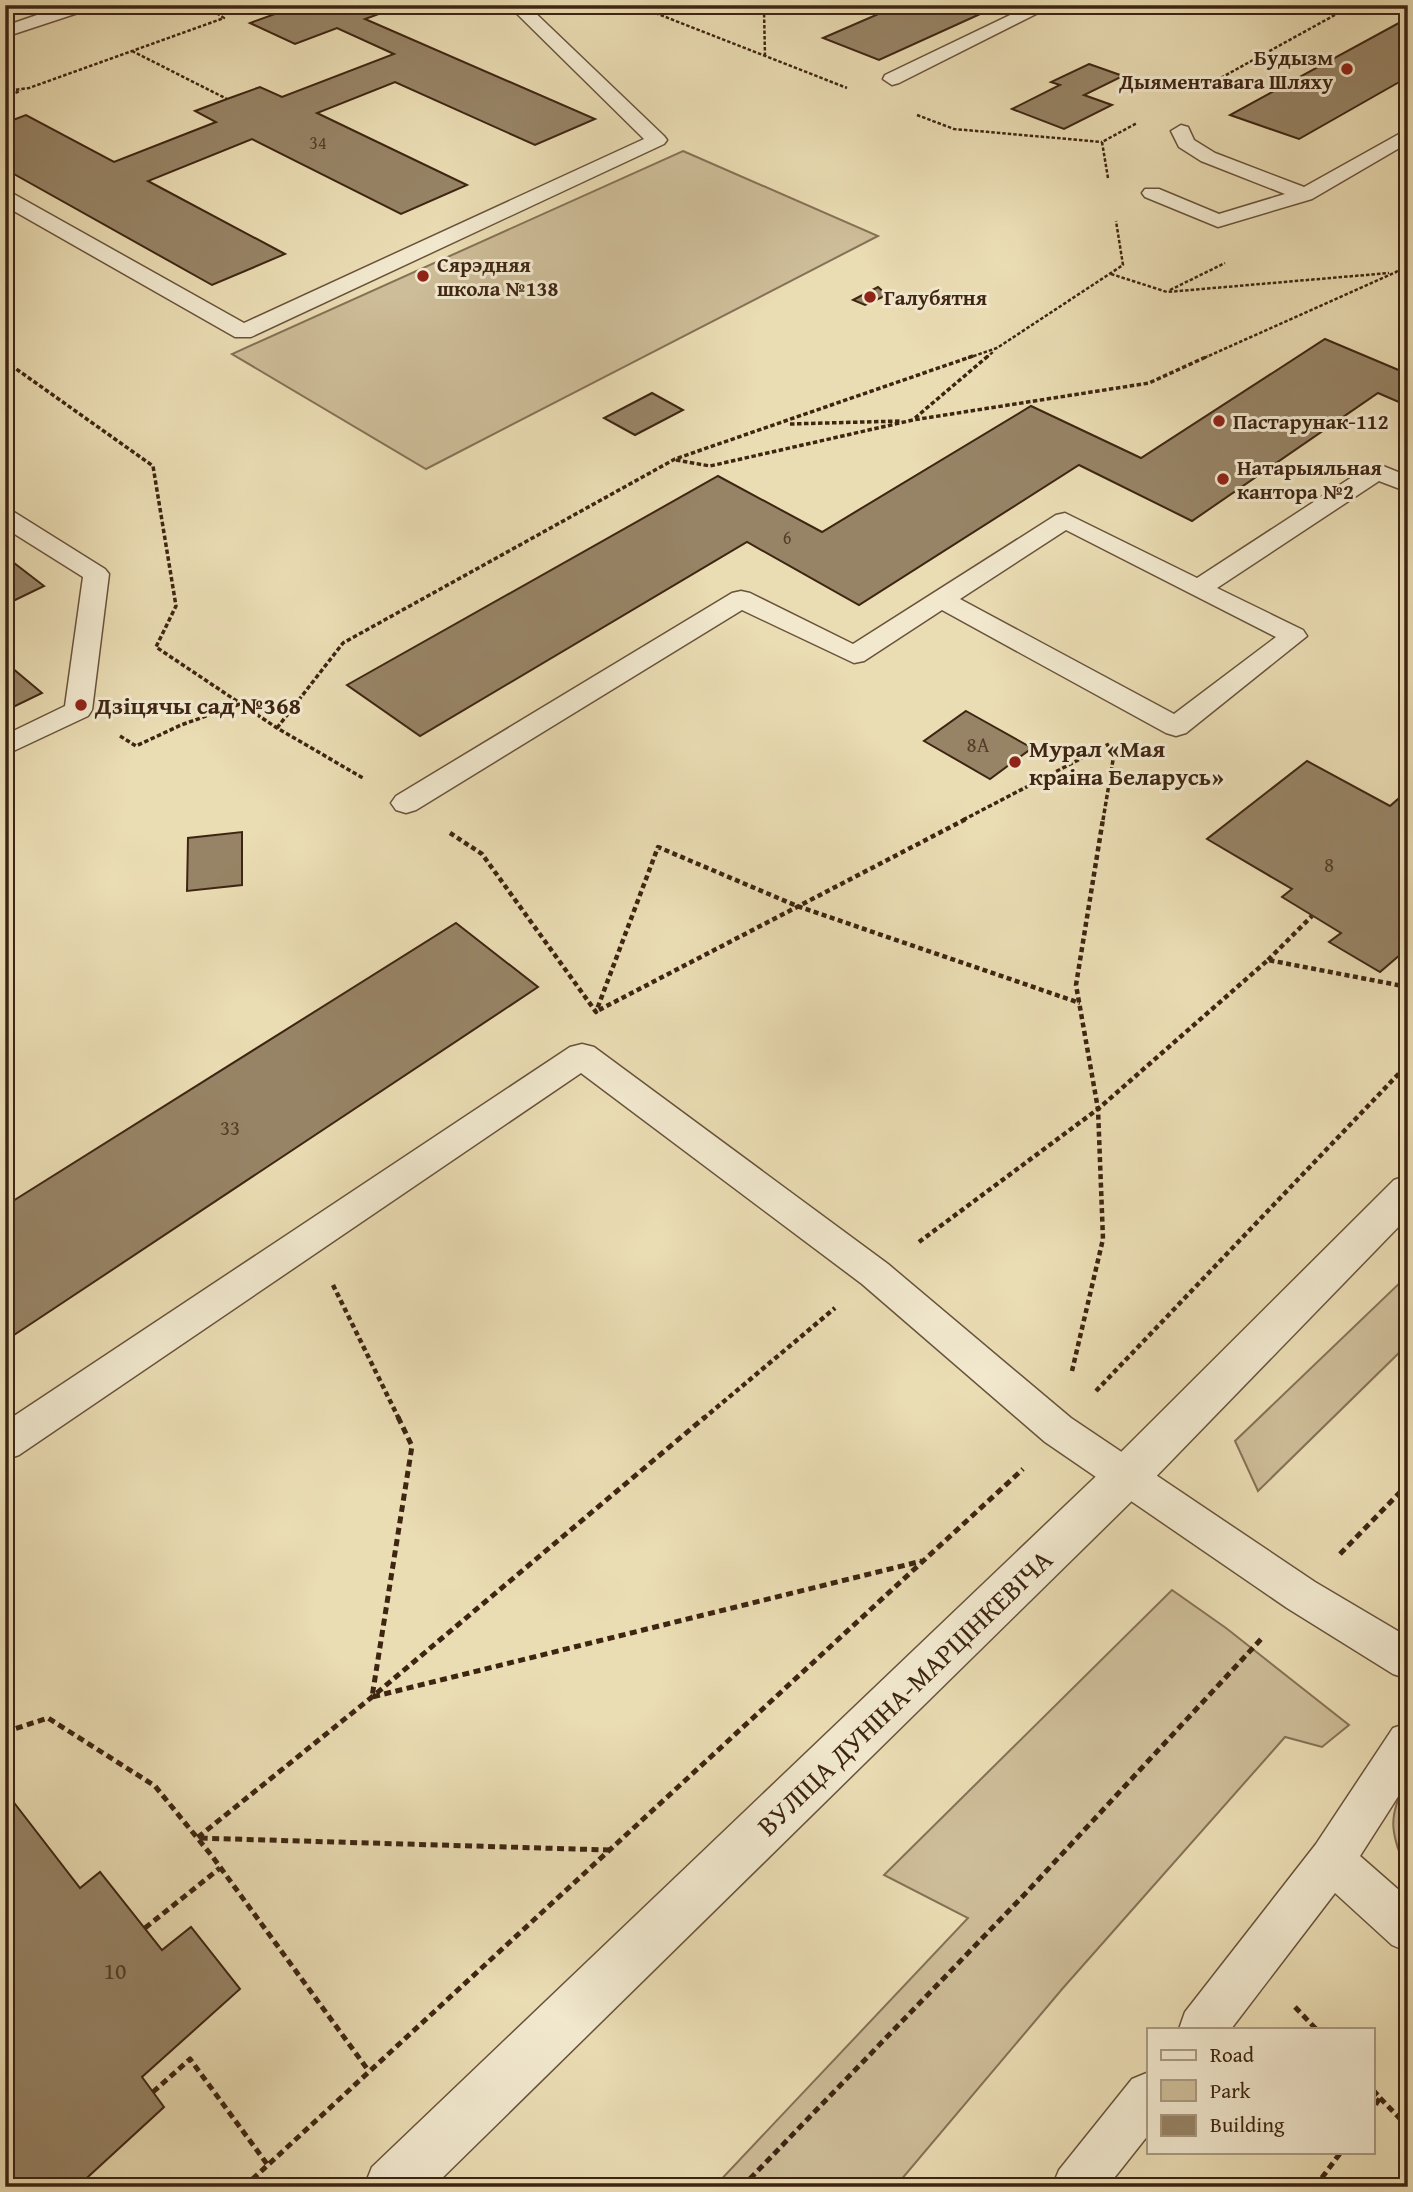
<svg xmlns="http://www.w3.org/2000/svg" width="1413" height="2192" viewBox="0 0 1413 2192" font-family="'Gentium Book Plus',serif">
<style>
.green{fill:#cdbd98;stroke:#867155;stroke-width:2}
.building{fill:#978466;stroke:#3e2512;stroke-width:2}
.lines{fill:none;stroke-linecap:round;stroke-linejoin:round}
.service-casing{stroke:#69533a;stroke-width:3}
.tertiary-casing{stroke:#69533a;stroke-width:3}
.path-far3{stroke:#3e2512;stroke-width:2.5;stroke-dasharray:3.5 2;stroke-linecap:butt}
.path-far2{stroke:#3e2512;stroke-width:3.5;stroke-dasharray:4.5 2.5;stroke-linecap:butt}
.path-far1{stroke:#3e2512;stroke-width:4.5;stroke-dasharray:5 3.5;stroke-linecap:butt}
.path{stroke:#3e2512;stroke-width:5;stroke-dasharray:7 4.5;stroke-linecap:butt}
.service{fill:#f1e8ce;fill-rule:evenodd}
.tertiary{fill:#f1e8ce;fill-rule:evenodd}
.poi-dot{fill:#8f2418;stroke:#f1e8ce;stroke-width:2.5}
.labels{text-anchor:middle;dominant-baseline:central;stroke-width:6;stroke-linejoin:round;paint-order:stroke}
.far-number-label{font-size:18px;fill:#543d27}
.far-poi-label{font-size:21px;font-weight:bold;fill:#3e2512;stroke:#f1e8ce;text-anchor:start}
.number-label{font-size:21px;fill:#543d27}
.poi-label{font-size:24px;font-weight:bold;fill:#3e2512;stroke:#f1e8ce;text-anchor:start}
.near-number-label{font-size:24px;fill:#543d27}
.near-street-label{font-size:28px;fill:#3e2512;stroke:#f1e8ce}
</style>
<rect width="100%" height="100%" fill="#eadcb3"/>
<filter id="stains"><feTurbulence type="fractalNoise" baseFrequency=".00286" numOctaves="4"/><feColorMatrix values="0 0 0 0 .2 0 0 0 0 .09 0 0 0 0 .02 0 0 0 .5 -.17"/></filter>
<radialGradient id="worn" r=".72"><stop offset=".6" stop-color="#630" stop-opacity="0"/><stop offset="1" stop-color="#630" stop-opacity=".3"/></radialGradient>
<g class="green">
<polygon points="683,151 878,236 426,469 232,354"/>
<polygon points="1408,1275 1408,1344 1258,1491 1235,1441"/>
<polygon points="1172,1590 1226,1628 1349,1725 1322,1747 1285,1737 1063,1988 895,2187 714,2187 968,1918 884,1875"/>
<path d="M 1408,1779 L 1408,1874 C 1392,1835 1385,1819 1408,1779 Z"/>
</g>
<g class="building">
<polygon points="300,5 403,5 365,19 595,119 535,145 395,82 317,113 467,185 401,214 252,139 148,181 285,254 212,285 5,169 5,123 26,115 114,162 216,122 195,111 227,99 260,87 282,97 394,54 337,28 295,44 250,23"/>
<polygon points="899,5 1000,5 879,60 823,38"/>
<polygon points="1408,18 1408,77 1299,139 1230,115"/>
<polygon points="1089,64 1123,76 1084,95 1112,105 1064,129 1012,109 1060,85 1051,82"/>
<polygon points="878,287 887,295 865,305 853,300"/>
<polygon points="1325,339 1408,374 1408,406 1378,393 1192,521 1079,465 859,605 747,542 420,736 347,685 718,476 822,532 1031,406 1141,458"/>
<polygon points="652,393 683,410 635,435 604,418"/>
<polygon points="5,556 44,586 5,605"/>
<polygon points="5,662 42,693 5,711"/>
<polygon points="966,711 1032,748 990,779 924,741"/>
<polygon points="1307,761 1390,806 1398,799 1408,804 1408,948 1380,972 1329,942 1341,933 1282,897 1292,889 1207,839"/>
<polygon points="242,832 242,885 187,891 188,838"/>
<polygon points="456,923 538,987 5,1341 5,1206"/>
<polygon points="5,1791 80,1888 100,1872 162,1950 191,1927 240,1989 142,2077 164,2107 77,2187 5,2187"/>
</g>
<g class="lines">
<defs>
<g id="service">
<polygon points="66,5 93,5 90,9 5,37 5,26"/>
<polygon points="508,5 527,5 664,136 667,140 664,144 251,337 235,337 5,206 5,191 12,193 244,323 644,139"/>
<polygon points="1031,5 1054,5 899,83 892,85 883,79 885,75"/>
<polygon points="1181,125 1188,127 1194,140 1215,153 1304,187 1408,129 1408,143 1312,199 1218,227 1145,197 1142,193 1145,189 1159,189 1219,214 1285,194 1201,161 1179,147 1171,131"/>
<path d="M 1378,464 L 1408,476 L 1408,492 L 1379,481 L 1217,588 L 1303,630 L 1307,636 L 1186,733 L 1176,736 L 1166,733 L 942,610 L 864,661 L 854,663 L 742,610 L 416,810 L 406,813 L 396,810 L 391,803 L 396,796 L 732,593 L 741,591 L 750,593 L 853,644 L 1056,515 L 1065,513 L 1197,578 L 1369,466 ZM 1066,530 L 1276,637 L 1174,714 L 960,599 Z"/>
<polygon points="5,510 14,512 105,569 109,574 92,710 88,716 5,755 5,735 65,706 83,577 5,528"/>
<polygon points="582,1044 594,1047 888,1264 1071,1418 1315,1582 1408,1637 1408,1679 1393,1674 1287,1608 1045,1442 862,1284 581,1073 19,1455 5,1460 5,1422 570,1047"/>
<polygon points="1408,1723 1408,1781 1360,1856 1408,1898 1408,1952 1392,1945 1335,1893 1231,2029 1179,2029 1185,2012 1316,1844 1393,1728"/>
<polygon points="1149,2072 1149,2134 1107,2187 1052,2187 1059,2170 1132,2079"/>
</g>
<polygon id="tertiary" points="1408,1175 1408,1217 1143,1490 433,2187 364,2187 372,2167 1111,1462 1394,1180"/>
</defs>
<use href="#service" class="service-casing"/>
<use href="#tertiary" class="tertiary-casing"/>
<g class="path-far3">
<polyline points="635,5 847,88"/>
<polyline points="132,51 227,99"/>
<polyline points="765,56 764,10 775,5"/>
<polyline points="5,91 29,88 224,18 209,8 211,5"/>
<polyline points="1197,91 1353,5"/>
<polyline points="5,96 21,91"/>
<polyline points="917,115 954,129 1102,142"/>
<polyline points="1108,178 1102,142 1137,123"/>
<polyline points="1111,274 1167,292 1389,273"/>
<polyline points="1170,290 1225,263"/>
<polyline points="968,358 997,348 1123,265 1116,221"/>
<polyline points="986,358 994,351"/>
<polyline points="1204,358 1396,272 1408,264"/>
</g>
<g class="path-far2">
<polyline points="5,361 153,466 176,606 156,647 277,728 363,778"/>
<polyline points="915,418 988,356"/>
<polyline points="790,424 900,421"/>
<polyline points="676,460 710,466 913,420 1149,383 1208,356"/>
<polyline points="277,728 343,643 675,459 973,356"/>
<polyline points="120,736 136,746 181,725 240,704"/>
<polyline points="963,820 1109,744"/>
<polyline points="1103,820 1115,748"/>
</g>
<g class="path-far1">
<polyline points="450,833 482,854 596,1012 658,847 797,906 1080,1003"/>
<polyline points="1268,960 1312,916"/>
<polyline points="599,1010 966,819"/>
<polyline points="919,1242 1098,1109 1268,960 1408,987"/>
<polyline points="333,1285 399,1419"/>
<polyline points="1072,1371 1103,1239 1098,1109 1076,985 1103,819"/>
<polyline points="1096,1391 1408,1064"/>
<polyline points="703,1419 835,1308"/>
</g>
<g class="path">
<polyline points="398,1417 412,1446 372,1697 922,1561"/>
<polyline points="1340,1554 1408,1484"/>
<polyline points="5,1732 48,1718 155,1786 212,1856 368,2070"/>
<polyline points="610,1850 197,1838 372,1697 705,1417"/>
<polyline points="145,1928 220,1868"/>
<polyline points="1295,2007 1316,2029"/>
<polyline points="1373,2090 1380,2098 1373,2108"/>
<polyline points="153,2092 190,2059 267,2164"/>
<polyline points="1380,2098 1408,2127"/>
<polyline points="244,2187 1023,1469"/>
<polyline points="742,2187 1025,1894 1263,1637"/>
<polyline points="1315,2187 1341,2152"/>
</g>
<use href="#service" class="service"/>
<use href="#tertiary" class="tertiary"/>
</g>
<g class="poi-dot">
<circle cx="1347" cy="69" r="7"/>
<circle cx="423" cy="276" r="7"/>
<circle cx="870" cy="297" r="7"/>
<circle cx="1219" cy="421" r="7"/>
<circle cx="1223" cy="479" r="7"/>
<circle cx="81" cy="705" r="7"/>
<circle cx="1015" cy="762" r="7"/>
</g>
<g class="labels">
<g class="far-number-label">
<text x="318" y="142">34</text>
<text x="787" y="537">6</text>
</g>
<g class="far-poi-label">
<text x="1333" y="57" text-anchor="end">Будызм<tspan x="1333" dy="24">Дыяментавага Шляху</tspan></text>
<text x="437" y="264">Сярэдняя<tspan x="437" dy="24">школа №138</tspan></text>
<text x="884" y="297">Галубятня</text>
<text x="1233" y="421">Пастарунак-112</text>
<text x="1237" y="467">Натарыяльная<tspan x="1237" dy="24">кантора №2</tspan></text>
</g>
<g class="number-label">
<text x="978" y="744">8А</text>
<text x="1329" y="864">8</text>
<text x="230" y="1127">33</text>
</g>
<g class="poi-label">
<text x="95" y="705">Дзіцячы сад №368</text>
<text x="1029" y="748">Мурал «Мая<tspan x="1029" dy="28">краіна Беларусь»</tspan></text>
</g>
<g class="near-number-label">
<text x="115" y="1970">10</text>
</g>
<g class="near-street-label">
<text transform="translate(904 1692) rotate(-44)">ВУЛІЦА ДУНІНА-МАРЦІНКЕВІЧА</text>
</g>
</g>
<rect width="1413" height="2192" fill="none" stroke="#eadcb3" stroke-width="28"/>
<rect x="7" y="7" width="1399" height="2178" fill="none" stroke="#3e2512" stroke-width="3.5"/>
<rect x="14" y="14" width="1385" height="2164" fill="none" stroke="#3e2512" stroke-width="2"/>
<rect x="1147" y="2028" width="228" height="126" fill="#f1e8ce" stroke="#a99a83" stroke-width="2"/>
<rect x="1161" y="2050" width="35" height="10" fill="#f1e8ce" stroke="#a99a83" stroke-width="2"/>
<text x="1210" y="2062" font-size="21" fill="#3e2512">Road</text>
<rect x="1161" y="2080" width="35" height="21" fill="#cdbd98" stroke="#a99a83" stroke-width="2"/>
<text x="1210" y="2098" font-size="21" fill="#3e2512">Park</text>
<rect x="1161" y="2115" width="35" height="21" fill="#978466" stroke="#a99a83" stroke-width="2"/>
<text x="1210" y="2132" font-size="21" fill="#3e2512">Building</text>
<rect width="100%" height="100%" filter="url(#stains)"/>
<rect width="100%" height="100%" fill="url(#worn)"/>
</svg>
